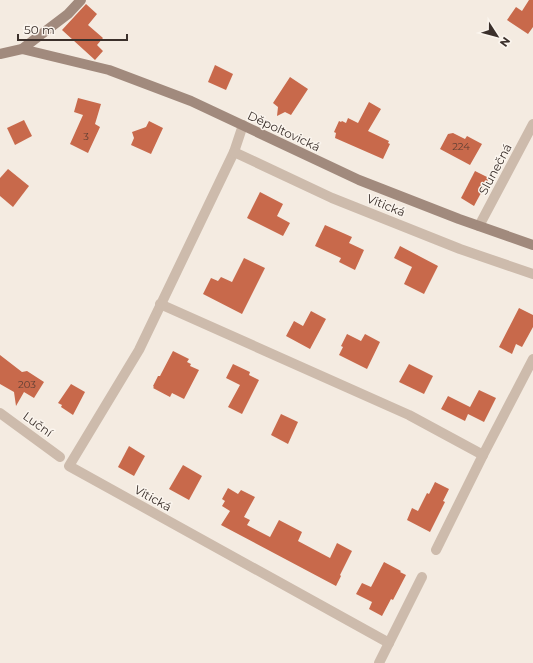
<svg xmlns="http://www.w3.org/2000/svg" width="533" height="663" viewBox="0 0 533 663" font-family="Montserrat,sans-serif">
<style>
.building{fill:#c8694b}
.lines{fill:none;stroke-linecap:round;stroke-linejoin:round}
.street{stroke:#cdbbac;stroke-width:10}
.secondary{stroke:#a18a7d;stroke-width:10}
.labels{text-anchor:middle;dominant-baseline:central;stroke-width:3;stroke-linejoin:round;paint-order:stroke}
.number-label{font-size:10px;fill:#5e3e33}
.street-label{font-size:12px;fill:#3b302b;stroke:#fbf5ee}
</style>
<rect width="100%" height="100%" fill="#f4ebe1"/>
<g class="building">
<polygon points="529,0 533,0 533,27 528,34 507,20 516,7 522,11"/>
<polygon points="86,4 97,14 88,25 103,38 97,45 103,51 95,60 62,30"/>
<polygon points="215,65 233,74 226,90 208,82"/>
<polygon points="290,77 308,89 291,115 285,112 277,116 278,107 273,103"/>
<polygon points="78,98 101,104 95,124 100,127 88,153 70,144 83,115 74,112"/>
<polygon points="369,102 381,109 368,131 389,141 388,143 390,144 383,159 335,138 336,133 334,132 339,121 341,122 342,121 346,123 348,118 358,123"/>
<polygon points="24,120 32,136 15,145 7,128"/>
<polygon points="149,121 163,128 151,154 131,145 134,138 132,132 146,127"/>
<polygon points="453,133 465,139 467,136 482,144 470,165 440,149 448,134"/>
<polygon points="8,169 29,186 13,207 0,196 0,178"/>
<polygon points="475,171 489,178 474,206 461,198"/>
<polygon points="260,192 283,204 277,216 290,223 283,236 247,218"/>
<polygon points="325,225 352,237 349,243 364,250 355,270 339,262 341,258 315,246"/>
<polygon points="400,246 438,266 424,294 404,284 412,267 394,258"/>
<polygon points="244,258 265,268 242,314 203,294 211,278 218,281 221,277 232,282"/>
<polygon points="519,308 533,315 533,327 522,347 516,344 512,354 499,347"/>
<polygon points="311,311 326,319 310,349 286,336 294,321 303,326"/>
<polygon points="347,334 361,341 365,334 380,342 367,369 339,355 343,347 341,346"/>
<polygon points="173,351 189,359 187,362 191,364 190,366 199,370 184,399 172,393 170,397 153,388 154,387 153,386 158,376 160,376"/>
<polygon points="0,355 22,372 27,371 44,382 34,398 24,392 16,406 14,392 0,384"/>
<polygon points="233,364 250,372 249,375 259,380 242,414 228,407 240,385 226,378"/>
<polygon points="409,364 433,376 424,394 399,382"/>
<polygon points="71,384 85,392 73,415 61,407 62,405 58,403"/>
<polygon points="479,390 496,398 484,422 468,414 465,421 441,409 448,396 470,407"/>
<polygon points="281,414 298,422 288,444 271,435"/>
<polygon points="129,446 145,456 134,476 118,467"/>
<polygon points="183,465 202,476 189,500 169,489"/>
<polygon points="435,482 449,489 443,501 445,502 430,532 407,520 412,508 418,511 427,493 429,494"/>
<polygon points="228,488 238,494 241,490 255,497 244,517 250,520 247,525 270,537 279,520 302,532 298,541 330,558 337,543 352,551 340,575 341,576 336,586 221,525 230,511 222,506 225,501 222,499"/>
<polygon points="384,562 401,571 400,572 406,575 393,600 391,599 382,616 369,609 372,602 356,594 362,583 371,587"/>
</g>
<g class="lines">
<g class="street">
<polyline points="243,125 234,152 139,350 69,466 389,643"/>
<polyline points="234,152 332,198 460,249 533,274"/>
<polyline points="479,226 533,124"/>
<polyline points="160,304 409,415 483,455 533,359"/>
<polyline points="0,413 60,457"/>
<polyline points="436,550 483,455"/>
<polyline points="379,663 422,577"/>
</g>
<g class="secondary">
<polyline points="22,49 109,70 191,101 359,180 459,219 533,245"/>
<polyline points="0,54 22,49 68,14 81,0"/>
</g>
</g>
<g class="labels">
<g class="number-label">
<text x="86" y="136">3</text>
<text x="461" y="146">224</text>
<text x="27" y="384">203</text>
</g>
<g class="street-label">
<text transform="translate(284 131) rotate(25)">Děpoltovická</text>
<text transform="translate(495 169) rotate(-62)">Slunečná</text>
<text transform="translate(386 205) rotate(22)">Vitická</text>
<text transform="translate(38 424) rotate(36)">Luční</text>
<text transform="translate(153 498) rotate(29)">Vitická</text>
</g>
</g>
<g transform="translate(497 36) rotate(126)" stroke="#fbf5ee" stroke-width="3" paint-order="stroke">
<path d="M0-3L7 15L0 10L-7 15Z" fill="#3b302b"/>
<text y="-6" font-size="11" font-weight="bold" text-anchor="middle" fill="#3b302b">N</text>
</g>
<path d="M18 34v6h109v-6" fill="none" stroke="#3b302b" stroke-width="2"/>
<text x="24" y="34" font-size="12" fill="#3b302b" stroke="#fbf5ee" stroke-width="3" paint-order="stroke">50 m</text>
</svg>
